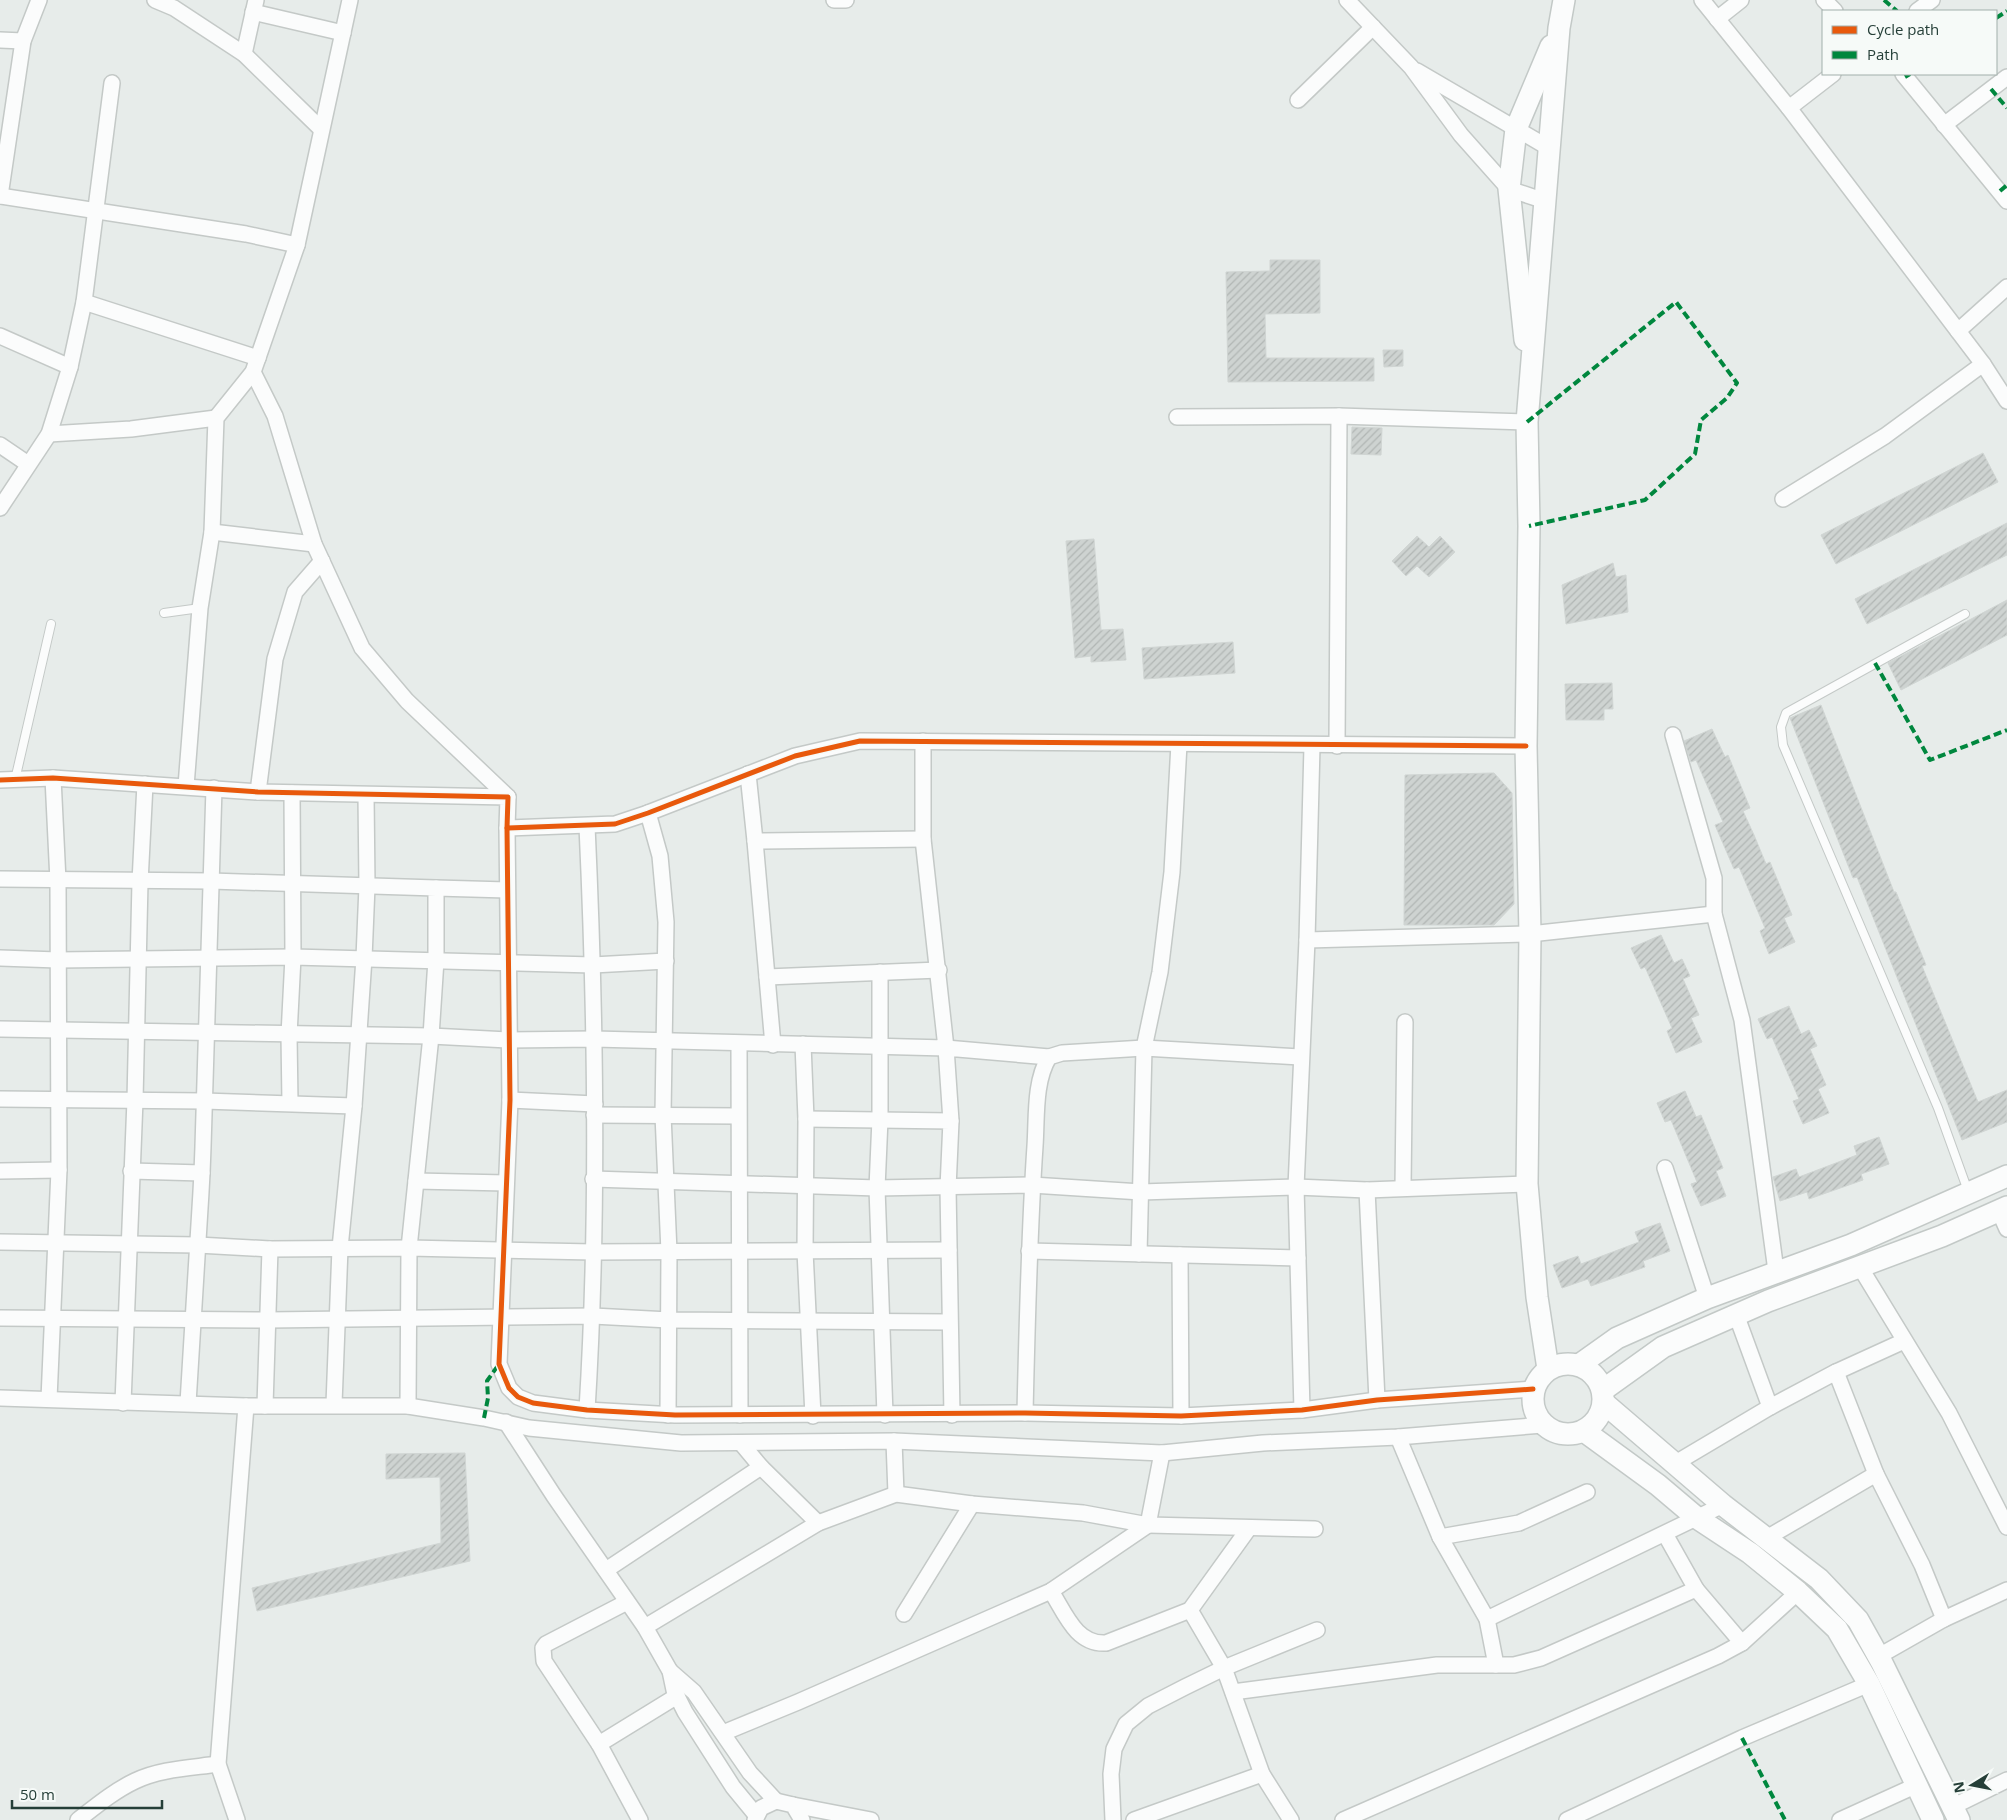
<svg xmlns="http://www.w3.org/2000/svg" width="2007" height="1820" viewBox="0 0 2007 1820" font-family="'Open Sans',sans-serif">
<style>
.building{fill:url(#building-hatch);stroke:#d0d5d3}
.lines{fill:none;stroke-linecap:round;stroke-linejoin:round}
.lane-casing{stroke:#c4c9c7;stroke-width:10}
.street-casing{stroke:#c4c9c7;stroke-width:18}
.secondary-casing{stroke:#c3c9c7;stroke-width:24}
.lane{stroke:#fbfcfc;stroke-width:8}
.street{stroke:#fbfcfc;stroke-width:15}
.secondary{stroke:#fbfcfc;stroke-width:21}
.quiet{stroke:#00873e;stroke-width:4;stroke-dasharray:8 4;stroke-linecap:butt}
.cycleway-casing{stroke:#f6faf8;stroke-width:8}
.cycleway{stroke:#e8590c;stroke-width:5}
</style>
<defs>
<pattern id="building-hatch" width="6" height="6" patternUnits="userSpaceOnUse" patternTransform="scale(1.25)"><rect width="6" height="6" fill="#ced3d1"/><path d="M-1 1l2-2M0 6l6-6M5 7l2-2" fill="none" stroke="#b1b6b4"/></pattern>
</defs>
<rect width="100%" height="100%" fill="#e7ecea"/>
<g class="building">
<polygon points="1270,260 1320,260 1320,313 1265,314 1266,358 1374,358 1374,381 1228,382 1226,272 1270,271"/>
<polygon points="1383,350 1403,350 1403,366 1384,367"/>
<polygon points="1352,427 1382,428 1381,455 1351,454"/>
<polygon points="1983,453 1998,482 1836,564 1821,535"/>
<polygon points="2007,523 2007,555 1867,624 1855,599"/>
<polygon points="1417,536 1429,547 1440,536 1455,552 1429,577 1417,566 1406,576 1392,561"/>
<polygon points="1094,539 1101,630 1123,629 1126,660 1091,662 1091,656 1075,658 1066,541"/>
<polygon points="1613,563 1616,577 1626,575 1628,612 1566,624 1562,585"/>
<polygon points="2007,600 2007,635 1901,690 1888,663"/>
<polygon points="1233,642 1235,673 1144,679 1142,648"/>
<polygon points="1612,683 1613,709 1604,709 1604,720 1566,720 1565,684"/>
<polygon points="1821,705 1894,892 1896,892 1926,965 1922,966 1978,1102 2007,1090 2007,1122 1962,1140 1857,877 1853,878 1790,718"/>
<polygon points="1712,729 1725,757 1728,755 1750,808 1743,811 1754,835 1766,864 1770,862 1792,915 1784,918 1795,942 1769,954 1760,931 1765,928 1739,867 1734,869 1715,825 1723,822 1696,760 1691,762 1684,741"/>
<polygon points="1494,773 1512,793 1514,904 1494,925 1404,925 1405,775"/>
<polygon points="1661,935 1674,963 1682,959 1690,976 1683,979 1699,1015 1691,1018 1702,1042 1676,1053 1667,1031 1672,1028 1645,967 1641,969 1631,948"/>
<polygon points="1789,1006 1801,1034 1809,1030 1817,1046 1810,1049 1826,1085 1818,1089 1829,1113 1803,1124 1793,1101 1799,1099 1772,1037 1767,1039 1758,1019"/>
<polygon points="1685,1091 1696,1117 1701,1115 1723,1168 1716,1171 1726,1196 1701,1206 1691,1184 1697,1182 1671,1120 1665,1122 1657,1103"/>
<polygon points="1879,1137 1889,1164 1861,1174 1863,1180 1809,1199 1807,1192 1780,1201 1773,1177 1796,1169 1799,1177 1857,1155 1854,1146"/>
<polygon points="1660,1223 1670,1251 1643,1261 1645,1267 1591,1286 1588,1279 1562,1288 1553,1265 1578,1256 1581,1264 1639,1242 1635,1232"/>
<polygon points="465,1453 470,1561 257,1611 252,1588 441,1543 440,1477 386,1479 386,1454"/>
</g>
<g class="lines">
<defs>
<g id="lane">
<polyline points="164,613 200,608"/>
<polyline points="1965,614 1786,713 1781,727 1783,745 1938,1108 1968,1191"/>
<polyline points="15,780 51,624"/>
</g>
<g id="street">
<polyline points="155,0 174,8 244,54 321,129"/>
<polyline points="834,0 846,0"/>
<polyline points="1347,0 1411,67 1461,135 1509,189 1545,201"/>
<polyline points="1702,0 1789,108 1983,364 2007,401"/>
<polyline points="1824,0 1835,11"/>
<polyline points="1917,11 1932,0"/>
<polyline points="253,12 343,33"/>
<polyline points="1717,19 1741,0"/>
<polyline points="0,40 23,41"/>
<polyline points="244,54 256,0"/>
<polyline points="1417,71 1549,148"/>
<polyline points="1903,74 2007,201"/>
<polyline points="1298,100 1373,27"/>
<polyline points="1789,108 1833,74"/>
<polyline points="1944,125 2007,77"/>
<polyline points="0,196 246,234 297,245"/>
<polyline points="0,196 23,41 39,0"/>
<polyline points="84,302 258,358"/>
<polyline points="1958,331 2007,287"/>
<polyline points="0,336 70,367"/>
<polyline points="253,372 275,416 314,544 362,648 407,701 508,797"/>
<polyline points="1177,417 1339,416 1527,422"/>
<polyline points="49,434 131,429 216,418"/>
<polyline points="0,445 28,464"/>
<polyline points="1783,499 1885,436 1983,364"/>
<polyline points="0,508 49,434 70,367 84,302 112,83"/>
<polyline points="212,532 314,544"/>
<polyline points="1673,735 1714,878 1714,914 1742,1020 1776,1271"/>
<polyline points="1337,746 1339,416"/>
<polyline points="748,774 755,841"/>
<polyline points="0,780 53,778 258,792 508,797 507,828 615,824 648,813 795,756 860,741 1526,746"/>
<polyline points="186,786 200,608 212,532 216,418 253,372 297,245 350,0"/>
<polyline points="258,792 275,659 295,592 322,561"/>
<polyline points="648,813 660,856 666,922 663,1115 669,1252 668,1415"/>
<polyline points="507,828 510,1100 499,1364 509,1388 518,1397 533,1403 587,1410 675,1415 1025,1413 1181,1416 1302,1410 1377,1400 1533,1389"/>
<polyline points="0,879 211,881 436,888 436,960 431,1036 409,1248 408,1406"/>
<polyline points="436,888 507,890"/>
<polyline points="1307,940 1530,934 1714,914"/>
<polyline points="0,958 58,960 293,957 593,965 666,961"/>
<polyline points="880,972 880,1119 877,1188 885,1415"/>
<polyline points="767,977 939,970"/>
<polyline points="0,1029 431,1036 508,1040 594,1039 946,1048 923,839 923,741"/>
<polyline points="739,1044 740,1415"/>
<polyline points="803,1044 806,1119 805,1251 813,1416"/>
<polyline points="773,1045 755,841 923,839"/>
<polyline points="0,1099 204,1101 354,1106"/>
<polyline points="510,1100 595,1104"/>
<polyline points="290,1103 289,1035 293,957 292,793"/>
<polyline points="594,1115 738,1116"/>
<polyline points="806,1119 951,1121 948,1188 952,1415"/>
<polyline points="951,1121 946,1048 1049,1057"/>
<polyline points="1665,1168 1707,1298"/>
<polyline points="0,1171 59,1170"/>
<polyline points="131,1171 202,1173"/>
<polyline points="593,1179 877,1188 1032,1185 1141,1192 1296,1187 1367,1190 1527,1184"/>
<polyline points="416,1181 506,1183"/>
<polyline points="1403,1187 1405,1022"/>
<polyline points="1367,1190 1377,1400"/>
<polyline points="1999,1211 2007,1229"/>
<polyline points="0,1242 198,1245 270,1249 409,1248 593,1252 949,1250"/>
<polyline points="1029,1251 1298,1258"/>
<polyline points="1139,1254 1144,1048 1160,972 1172,872 1179,744"/>
<polyline points="1180,1255 1181,1416"/>
<polyline points="1860,1267 1949,1413 2007,1527"/>
<polyline points="1737,1317 1770,1407"/>
<polyline points="0,1318 268,1320 593,1316 669,1320 949,1322"/>
<polyline points="1836,1372 1904,1341"/>
<polyline points="0,1398 246,1406 408,1406 484,1418 529,1428 681,1443 894,1441 1162,1453 1263,1443 1398,1437 1543,1425"/>
<polyline points="49,1399 59,1170 58,881 53,778"/>
<polyline points="123,1403 135,1100 140,882 145,784"/>
<path d="M 188,1403 C 192,1327 198,1250 202,1173 C 207,1045 210,917 214,788"/>
<polyline points="334,1404 340,1248 354,1106 364,958 367,886 366,795"/>
<polyline points="265,1406 270,1249"/>
<path d="M 587,1410 C 599,1216 596,1021 587,826"/>
<polyline points="1302,1410 1296,1187 1307,940 1312,746"/>
<path d="M 1025,1413 C 1027,1324 1029,1235 1035,1146 C 1037,1117 1034,1082 1049,1057 L 1062,1053 L 1144,1048 L 1300,1057"/>
<polyline points="506,1422 554,1496 645,1627 670,1671 674,1690 685,1712 733,1787 756,1815"/>
<polyline points="1398,1437 1440,1537 1487,1619 1496,1665"/>
<polyline points="894,1441 896,1494"/>
<polyline points="741,1443 761,1467 818,1523"/>
<polyline points="1674,1464 1770,1407 1836,1372 1876,1474 1922,1565 1944,1619 2007,1590"/>
<polyline points="1665,1534 1696,1589"/>
<polyline points="1440,1537 1519,1523 1587,1492"/>
<polyline points="1765,1539 1876,1474"/>
<polyline points="606,1570 761,1467"/>
<path d="M 1051,1591 C 1065,1613 1076,1645 1106,1643 L 1190,1610 L 1249,1528"/>
<polyline points="627,1602 546,1644 543,1648 544,1661 599,1744 640,1820"/>
<polyline points="1190,1610 1224,1668 1262,1774 1291,1820"/>
<polyline points="904,1614 972,1504"/>
<polyline points="1487,1619 1723,1505"/>
<polyline points="645,1627 818,1523 896,1494 972,1504 1083,1513 1148,1525 1315,1529"/>
<polyline points="1879,1656 1944,1619"/>
<polyline points="670,1671 694,1692 750,1773 776,1801"/>
<polyline points="1233,1692 1437,1665 1514,1665 1541,1658 1696,1589 1742,1643"/>
<polyline points="723,1733 798,1702 1051,1591 1148,1525 1162,1453"/>
<polyline points="599,1744 677,1696"/>
<polyline points="793,1805 871,1820"/>
<polyline points="1954,1806 2007,1780"/>
<path d="M 78,1820 C 96,1806 114,1791 135,1781 C 160,1769 190,1768 218,1764"/>
<polyline points="237,1820 218,1764 246,1406"/>
<polyline points="755,1820 761,1808 776,1801 793,1805 802,1820"/>
<polyline points="1113,1820 1111,1774 1114,1749 1126,1724 1148,1706 1185,1687 1224,1668 1317,1630"/>
<polyline points="1134,1820 1262,1774"/>
<polyline points="1343,1820 1718,1656 1742,1643 1798,1592"/>
<polyline points="1567,1820 1742,1738 1869,1684"/>
<polyline points="1840,1820 1917,1785"/>
</g>
<g id="secondary">
<polyline points="1525,340 1509,189 1516,129 1551,46"/>
<circle cx="1568" cy="1399" r="35"/>
<polyline points="1579,1365 1617,1338 1707,1298 1851,1245 2007,1176"/>
<polyline points="1548,1369 1537,1297 1527,1184 1530,934 1526,746 1529,526 1527,422 1559,28 1564,0"/>
<polyline points="1603,1390 1663,1347 1768,1301 1942,1236 2007,1207"/>
<polyline points="1604,1403 1723,1505 1819,1579 1858,1620 1882,1663 1959,1820"/>
<polyline points="1584,1431 1658,1485 1697,1518 1750,1553 1798,1592 1837,1629 1869,1684 1933,1820"/>
</g>
</defs>
<use href="#lane" class="lane-casing"/>
<use href="#street" class="street-casing"/>
<use href="#secondary" class="secondary-casing"/>
<use href="#lane" class="lane"/>
<use href="#street" class="street"/>
<use href="#secondary" class="secondary"/>
<g class="quiet">
<polyline points="1884,0 1897,11"/>
<polyline points="1996,18 2007,11"/>
<polyline points="1905,77 1910,74"/>
<polyline points="1991,89 2007,108"/>
<polyline points="2000,191 2007,185"/>
<polyline points="1527,422 1676,302 1737,383 1727,398 1701,420 1695,454 1645,500 1529,526"/>
<polyline points="1875,663 1930,760 2007,730"/>
<polyline points="484,1418 488,1398 487,1381 499,1364"/>
<polyline points="1742,1738 1785,1820"/>
</g>
<defs>
<g id="cycleway">
<polyline points="0,780 53,778 258,792 508,797 507,828 615,824 648,813 795,756 860,741 1526,746"/>
<polyline points="507,828 510,1100 499,1364 509,1388 518,1397 533,1403 587,1410 675,1415 1025,1413 1181,1416 1302,1410 1377,1400 1533,1389"/>
</g>
</defs>
<use href="#cycleway" class="cycleway-casing"/>
<use href="#cycleway" class="cycleway"/>
</g>
<rect x="1822" y="10" width="175" height="65" fill="#f6faf8" stroke="#a2afab"/>
<rect x="1832" y="26" width="25" height="8" fill="#e8590c" stroke="#a2afab"/>
<text x="1867" y="35" font-size="15" fill="#253f38">Cycle path</text>
<rect x="1832" y="51" width="25" height="8" fill="#00873e" stroke="#a2afab"/>
<text x="1867" y="60" font-size="15" fill="#253f38">Path</text>
<g transform="translate(1972 1785) rotate(260)" stroke="#f6faf8" stroke-width="4" paint-order="stroke">
<path d="M0-4L9 19L0 12L-9 19Z" fill="#253f38"/>
<text y="-8" font-size="14" font-weight="bold" text-anchor="middle" fill="#253f38">N</text>
</g>
<path d="M12 1800v8h150v-8" fill="none" stroke="#253f38" stroke-width="2.5"/>
<text x="20" y="1800" font-size="15" fill="#253f38" stroke="#f6faf8" stroke-width="4" paint-order="stroke">50 m</text>
</svg>
